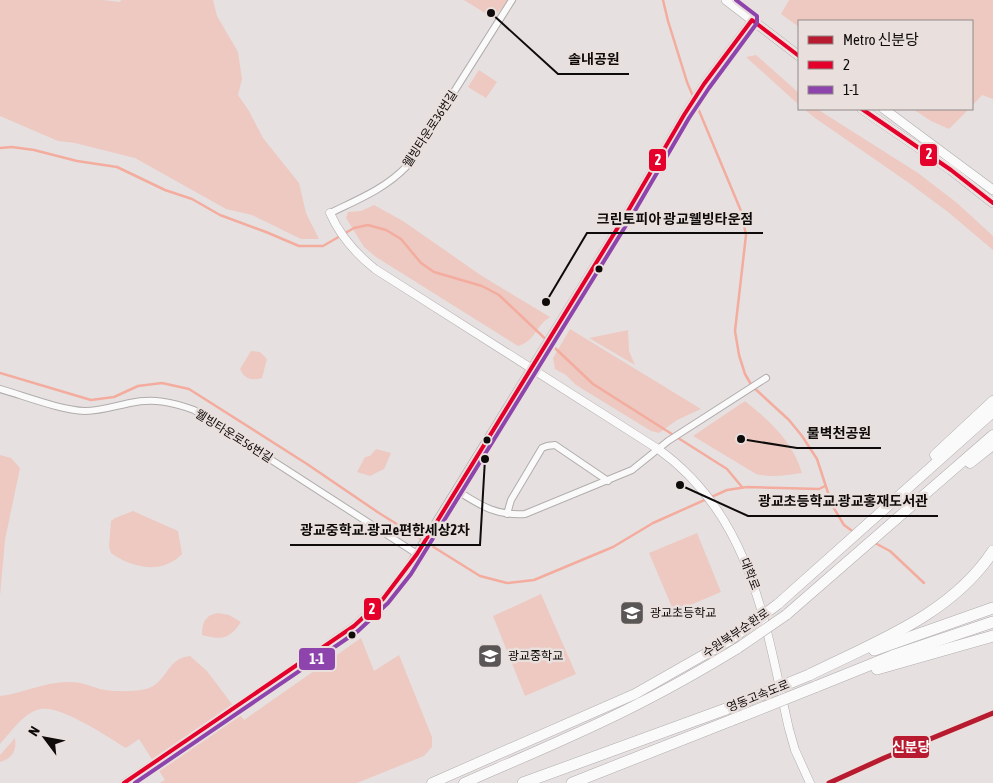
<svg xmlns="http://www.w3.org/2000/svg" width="993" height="783" viewBox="0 0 993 783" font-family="'Asap Condensed','Noto Sans KR',sans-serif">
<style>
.green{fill:#edc9c1}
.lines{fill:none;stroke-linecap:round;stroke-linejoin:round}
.stream{stroke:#f3ac9e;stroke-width:2.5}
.minor-tunnel{stroke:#c6c1c0;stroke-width:6;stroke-dasharray:6 3;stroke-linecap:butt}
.minor-casing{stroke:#b0acac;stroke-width:8}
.tertiary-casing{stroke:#b0acac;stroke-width:9}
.secondary-casing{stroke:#b0acac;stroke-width:10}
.trunk-casing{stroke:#b0acac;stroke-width:11}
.motorway-casing{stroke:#b0acac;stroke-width:12}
.minor{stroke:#fbfafa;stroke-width:6}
.tertiary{stroke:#fbfafa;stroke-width:8}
.secondary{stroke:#fbfafa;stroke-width:9}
.trunk{stroke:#fbfafa;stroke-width:10}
.motorway{stroke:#fbfafa;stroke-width:11}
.trunk-bridge-casing{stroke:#b0acac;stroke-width:11;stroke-linecap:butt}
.motorway-bridge-casing{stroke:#b0acac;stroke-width:12;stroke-linecap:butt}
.trunk-bridge{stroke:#fbfafa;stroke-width:10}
.motorway-bridge{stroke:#fbfafa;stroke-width:11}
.bus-1-casing{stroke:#e9dfdd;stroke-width:8}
.bus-2-casing{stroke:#e9dfdd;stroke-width:8}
.bus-1{stroke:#e4002b;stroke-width:4}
.bus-2{stroke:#8e44ad;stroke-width:4}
.metro-1-casing{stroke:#e9dfdd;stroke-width:9}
.metro-1{stroke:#b81b30;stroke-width:5}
.bus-dot{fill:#0e0b0a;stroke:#e9dfdd;stroke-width:2}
.labels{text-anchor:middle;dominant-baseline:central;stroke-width:5;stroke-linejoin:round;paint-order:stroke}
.street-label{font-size:12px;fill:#0e0b0a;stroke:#e9dfdd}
.poi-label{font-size:12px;fill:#0e0b0a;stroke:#e9dfdd;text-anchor:start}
.leader{fill:none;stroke:#0e0b0a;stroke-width:2}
.callout-dot{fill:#0e0b0a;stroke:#e9dfdd;stroke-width:2}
.callout-label{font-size:14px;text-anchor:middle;font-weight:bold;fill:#0e0b0a;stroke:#e9dfdd;stroke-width:5;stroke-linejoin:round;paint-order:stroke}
.line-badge{stroke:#e9dfdd;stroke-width:2}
.badge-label{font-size:14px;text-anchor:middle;font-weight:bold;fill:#fff}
</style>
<rect width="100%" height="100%" fill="#e6e1e0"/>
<g class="green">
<polygon points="0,0 103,0 120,2 121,0 213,0 217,16 238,52 242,79 238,95 249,111 263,138 299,183 306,213 319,239 301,239 252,215 226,209 135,158 75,143 58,141 0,116"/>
<polygon points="464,0 509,0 493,18"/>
<polygon points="789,0 993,0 993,99 982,95 972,106 972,21 799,21 799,27 781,14"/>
<polygon points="756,55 799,93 799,105 746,57"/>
<polygon points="479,70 497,82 486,98 468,87"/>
<polygon points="804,109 817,109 918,173 957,203 993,236 993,250 948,212 909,183 815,118"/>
<polygon points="913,109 969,109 949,129 931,121"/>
<path d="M 374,205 L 403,221 L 482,276 L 550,317 C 534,327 537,340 518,346 L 376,257 L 364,247 L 346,218 L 348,212 L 361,211 Z"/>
<polygon points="570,329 701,409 677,420 659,433 651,431 576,385 566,375 555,369 553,358"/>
<polygon points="628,330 629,351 635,365 589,338"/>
<path d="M 251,351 L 260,352 L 267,359 L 262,378 C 252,381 244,379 240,369 Z"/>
<path d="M 745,401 C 770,421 793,442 802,473 C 787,475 771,478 756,474 L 693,436 Z"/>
<polygon points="376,449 391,453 384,469 370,476 357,472 365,457 370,456"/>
<polygon points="0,455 11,458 20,468 5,540 0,596"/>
<path d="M 133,511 L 178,531 L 182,554 C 162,575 132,568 111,553 L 109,547 L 111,521 L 115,518 Z"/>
<polygon points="697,533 721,592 674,612 649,553"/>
<polygon points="541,594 576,674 525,696 493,616"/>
<path d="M 218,613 L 229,615 L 241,622 C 229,640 221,640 202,635 C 202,623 205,615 218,613 Z"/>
<path d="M 361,638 L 374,671 L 399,655 L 432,737 L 432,747 L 424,756 L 357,783 L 159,783 L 165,780 L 139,739 L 126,748 C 108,737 61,705 41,709 C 24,712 11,732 0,744 L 0,696 C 24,693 46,681 71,682 C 82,682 90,686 100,689 C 115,692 131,692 146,689 C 168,683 166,658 190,656 L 207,671 L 244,720 Z"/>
<path d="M 15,738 C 17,750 12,759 0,762 L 0,755 Z"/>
</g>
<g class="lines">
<g class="stream">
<polyline points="663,0 668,21 687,82 741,211 746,235 735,331 739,355 745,374 752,386 789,420 802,436 817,459 832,505 844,525 855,533"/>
<polyline points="0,148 12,147 34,150 77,161 117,167 165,190 192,199 220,215 266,232 299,246 323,246 354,228 368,225 386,230 401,239 421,263 434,272 482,286 499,295 593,384 727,469 742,487"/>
<polyline points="0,373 91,400 114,397 138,386 162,383 189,389 307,464 379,513 480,576 507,583 534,580 613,547 653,523 727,490 747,487 819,489 825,486"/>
<polyline points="873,542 890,551 924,583"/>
</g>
<polyline class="minor-tunnel" points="151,765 240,705"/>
<defs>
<g id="minor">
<path d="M 330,213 C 357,200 385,189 407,166 L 512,0"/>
<path d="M 0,389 C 25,396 60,410 85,411 C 101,411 115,406 130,403 C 153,398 172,402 194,410 L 417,554"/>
<path d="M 456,490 C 480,505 495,516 525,514 L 632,470 L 668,441 L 766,378"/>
<polyline points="507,514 511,500 542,448 547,446 555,445 608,481"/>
<polyline points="240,705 354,626 383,599 406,570 628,211 684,115 704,84 752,20"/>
<polyline points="124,783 151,765"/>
</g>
<path id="tertiary" d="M 330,213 C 340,236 355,253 375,269 L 658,449 C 752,516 765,624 789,729 L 795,750 L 810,783"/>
<g id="secondary">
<polyline points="726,0 799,56"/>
<polyline points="862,109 951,170 993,203"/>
<polyline points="884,109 993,190"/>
</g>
<g id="trunk">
<polyline points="935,455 993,401"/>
<polyline points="970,463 993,445"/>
<polyline points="778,604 993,412"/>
<polyline points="786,615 993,435"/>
<polyline points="432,783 635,694 730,640"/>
<path d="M 464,783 C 523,757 582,733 638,704 C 672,687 705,668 738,648"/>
</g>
<g id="motorway">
<polyline points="874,650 993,608"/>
<polyline points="877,669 993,636"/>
<path d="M 809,675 C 875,642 951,615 993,551"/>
<polyline points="815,687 892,656 993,622"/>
<polyline points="523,783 726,709"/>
<polyline points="572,783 732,720"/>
</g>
</defs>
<use href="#minor" class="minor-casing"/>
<use href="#tertiary" class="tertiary-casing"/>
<use href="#secondary" class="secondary-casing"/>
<use href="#trunk" class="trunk-casing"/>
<use href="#motorway" class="motorway-casing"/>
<use href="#minor" class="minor"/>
<use href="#tertiary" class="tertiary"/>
<use href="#secondary" class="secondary"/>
<use href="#trunk" class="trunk"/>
<use href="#motorway" class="motorway"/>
<defs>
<g id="trunk-bridge">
<polyline points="730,640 778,604"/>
<polyline points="738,648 786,615"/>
</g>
<g id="motorway-bridge">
<polyline points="726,709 809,675"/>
<polyline points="732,720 815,687"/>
</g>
</defs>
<use href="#trunk-bridge" class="trunk-bridge-casing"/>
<use href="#motorway-bridge" class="motorway-bridge-casing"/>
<use href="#trunk-bridge" class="trunk-bridge"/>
<use href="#motorway-bridge" class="motorway-bridge"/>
<defs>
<g id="bus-1">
<polyline points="862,109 951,170 993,203"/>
<polyline points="124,783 354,626 383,599 417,554 628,211 684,115 704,84 752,20 799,56"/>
</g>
<polyline id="bus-2" points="135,783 358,631 388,603 411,574 633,214 689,118 709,88 757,23 757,16 736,0"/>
</defs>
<use href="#bus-1" class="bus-1-casing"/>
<use href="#bus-2" class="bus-2-casing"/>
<use href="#bus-1" class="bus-1"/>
<use href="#bus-2" class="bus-2"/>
<defs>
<polyline id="metro-1" points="829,783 884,758 993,713"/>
</defs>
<use href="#metro-1" class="metro-1-casing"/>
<use href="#metro-1" class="metro-1"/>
</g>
<defs>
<symbol id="school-square" viewBox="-11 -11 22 22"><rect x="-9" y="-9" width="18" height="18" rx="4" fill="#5a5655" stroke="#e9dfdd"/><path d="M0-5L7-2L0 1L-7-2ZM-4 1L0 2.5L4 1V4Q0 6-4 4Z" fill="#fff"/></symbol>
</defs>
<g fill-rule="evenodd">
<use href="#school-square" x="618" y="599" width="28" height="28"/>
<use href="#school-square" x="476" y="642" width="28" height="28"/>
</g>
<g class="bus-dot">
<circle cx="599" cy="269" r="4.5"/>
<circle cx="487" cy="440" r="4.5"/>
<circle cx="352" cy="635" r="4.5"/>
</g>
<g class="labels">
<g class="street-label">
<text transform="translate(430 129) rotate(-57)">웰빙타운로36번길</text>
<text transform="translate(234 436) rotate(32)">웰빙타운로56번길</text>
<text transform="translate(750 574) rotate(69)">대학로</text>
<text transform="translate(736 633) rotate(-34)">수원북부순환로</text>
<text transform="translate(758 696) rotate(-22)">영동고속도로</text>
</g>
<g class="poi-label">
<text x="650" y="613">광교초등학교</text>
<text x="508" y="656">광교중학교</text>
</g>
</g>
<path class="leader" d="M491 13L558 74H629M546 302L587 233H763M741 439L797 448H881M680 485L748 516H938M485 459L480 545H290"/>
<g class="callout-dot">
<circle cx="491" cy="13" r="5"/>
<circle cx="546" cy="302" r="5"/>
<circle cx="741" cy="439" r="5"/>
<circle cx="680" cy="485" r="5"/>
<circle cx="485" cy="459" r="5"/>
</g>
<g class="callout-label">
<text x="594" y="64">솔내공원</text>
<text x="675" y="224">크린토피아 광교웰빙타운점</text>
<text x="839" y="438">물벽천공원</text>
<text x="843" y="506">광교초등학교.광교홍재도서관</text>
<text x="385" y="535">광교중학교.광교e편한세상2차</text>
</g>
<g class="line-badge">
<rect x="919" y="143" width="19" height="24" rx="5" fill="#e4002b"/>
<rect x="648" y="148" width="19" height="24" rx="5" fill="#e4002b"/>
<rect x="363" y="597" width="19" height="24" rx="5" fill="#e4002b"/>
<rect x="298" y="647" width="38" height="24" rx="5" fill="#8e44ad"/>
<rect x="892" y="735" width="38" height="24" rx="5" fill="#b81b30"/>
</g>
<g class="badge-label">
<text x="929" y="159">2</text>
<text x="658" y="165">2</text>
<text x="372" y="614">2</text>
<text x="317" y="664">1-1</text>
<text x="911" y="752">신분당</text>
</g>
<rect x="798" y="20" width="175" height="90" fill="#e9dfdd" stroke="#918a89"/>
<rect x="808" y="36" width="25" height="8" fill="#b81b30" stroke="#918a89"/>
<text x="843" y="45" font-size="15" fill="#0e0b0a">Metro 신분당</text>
<rect x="808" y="61" width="25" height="8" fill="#e4002b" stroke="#918a89"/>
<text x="843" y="70" font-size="15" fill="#0e0b0a">2</text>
<rect x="808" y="86" width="25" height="8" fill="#8e44ad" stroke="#918a89"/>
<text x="843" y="95" font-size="15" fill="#0e0b0a">1-1</text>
<g transform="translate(45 738) rotate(302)" stroke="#e9dfdd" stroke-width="4" paint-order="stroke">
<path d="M0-4L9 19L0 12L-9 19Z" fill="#0e0b0a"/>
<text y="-8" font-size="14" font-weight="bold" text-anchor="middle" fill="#0e0b0a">N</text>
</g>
</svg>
